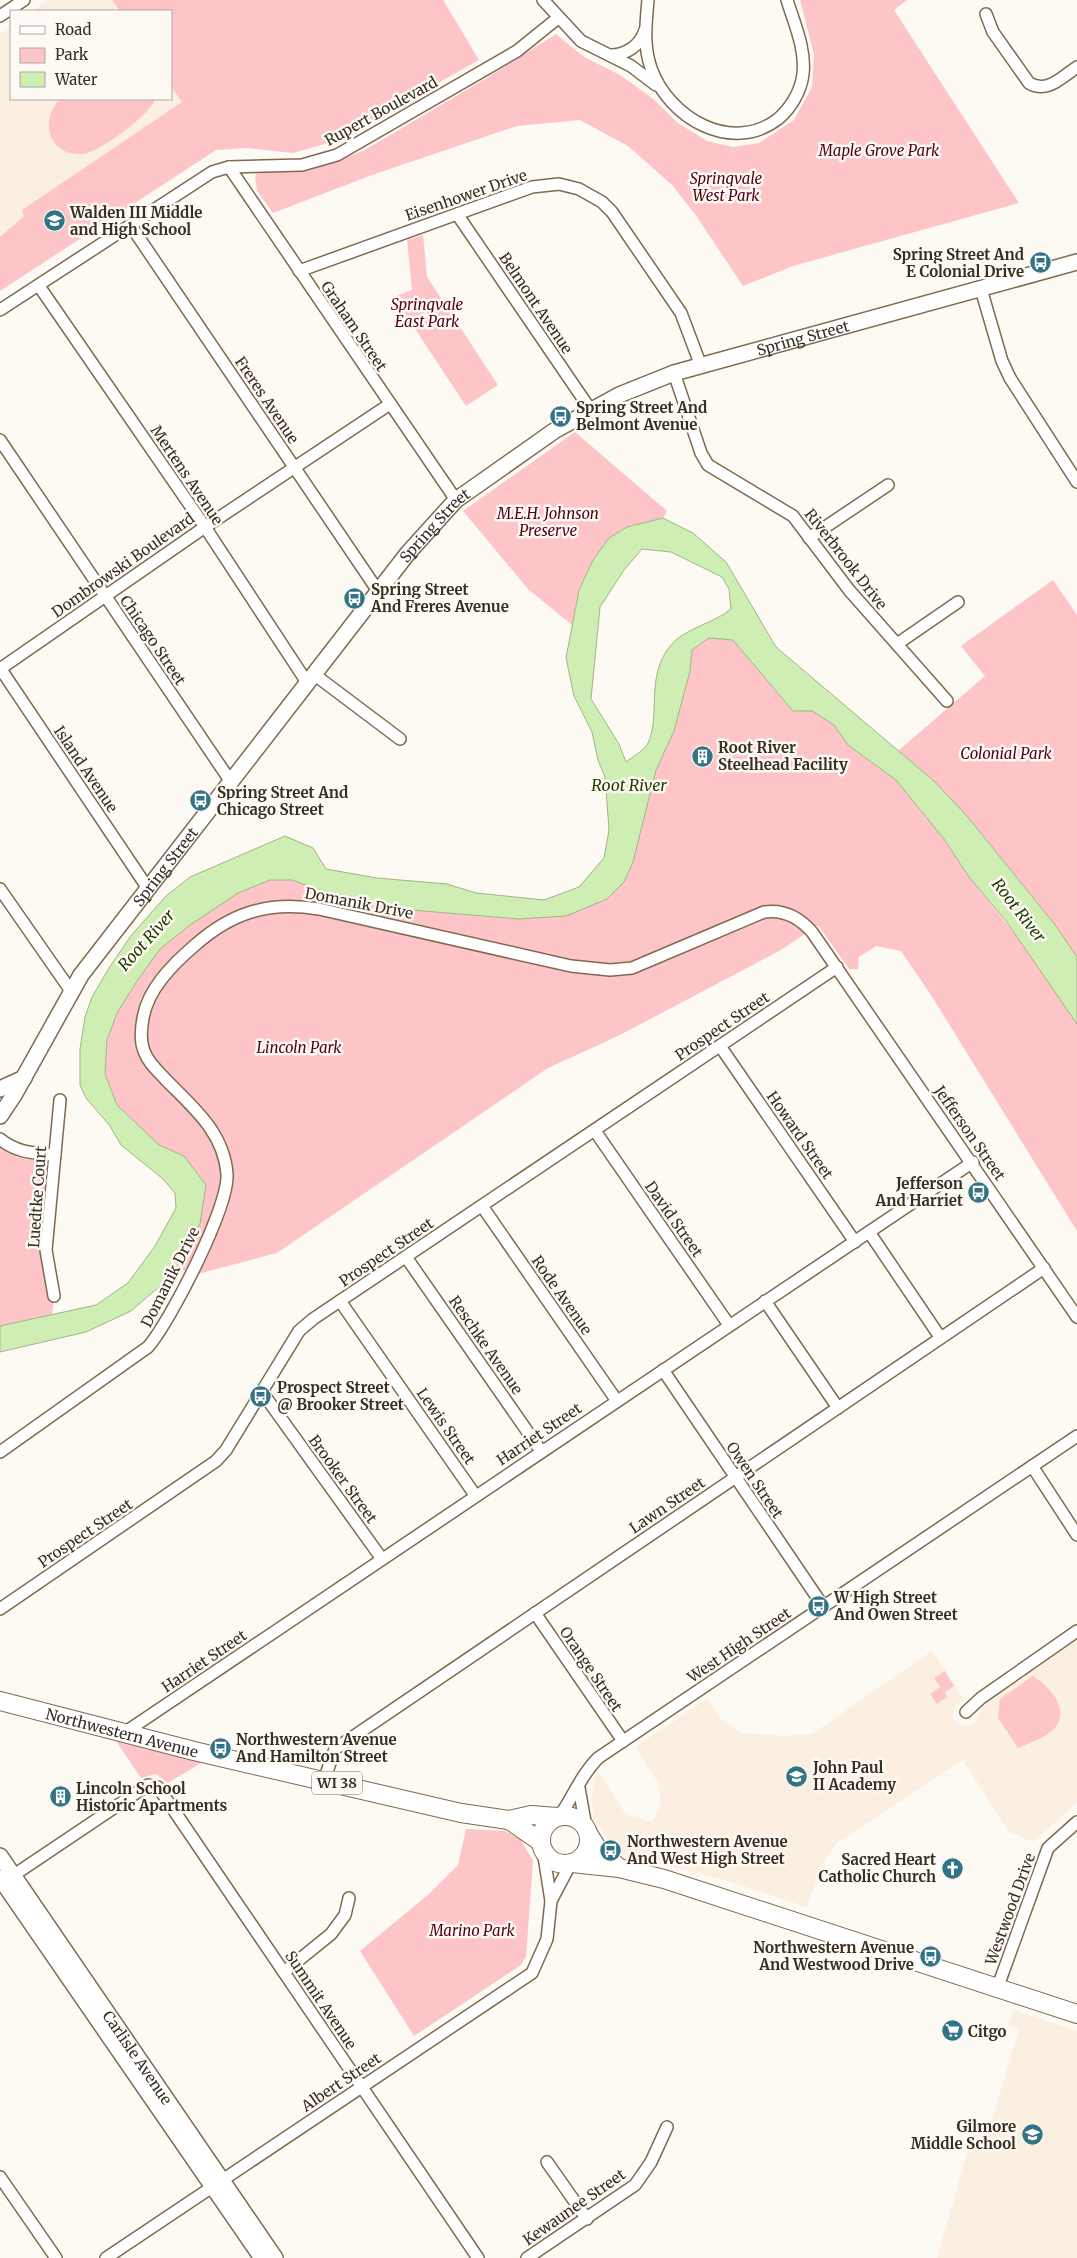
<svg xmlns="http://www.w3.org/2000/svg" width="1077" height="2258" viewBox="0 0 1077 2258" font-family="Merriweather,serif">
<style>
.built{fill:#fbefe1}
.green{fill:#fdc5c8}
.water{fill:#ceeeb3;stroke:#a1b588;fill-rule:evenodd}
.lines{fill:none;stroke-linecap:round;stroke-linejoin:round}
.street-casing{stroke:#7f6a50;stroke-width:14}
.secondary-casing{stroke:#7f6a50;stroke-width:18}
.primary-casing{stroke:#7f6a50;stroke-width:20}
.street{stroke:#fff;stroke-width:11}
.secondary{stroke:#fff;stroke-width:15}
.primary{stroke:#fff;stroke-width:18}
.labels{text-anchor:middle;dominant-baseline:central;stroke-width:5;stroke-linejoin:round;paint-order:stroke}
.shield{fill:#fdf9f3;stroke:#736c62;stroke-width:1}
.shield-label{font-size:14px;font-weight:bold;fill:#382f24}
.street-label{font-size:15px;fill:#382f24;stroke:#fdf9f3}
.park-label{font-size:15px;font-style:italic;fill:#550017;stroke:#fdf9f3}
.poi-label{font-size:15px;font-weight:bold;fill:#382f24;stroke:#fdf9f3;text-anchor:start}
.water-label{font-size:16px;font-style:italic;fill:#223d00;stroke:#fdf9f3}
</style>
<rect width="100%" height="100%" fill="#fdf9f3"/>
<g class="built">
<polygon points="47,0 112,0 120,11 33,11"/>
<polygon points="11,26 11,99 171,99 171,86 216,150 0,291 0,34"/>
<polygon points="1077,1638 1077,1803 1033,1842 1009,1832 963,1760 837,1843 822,1865 807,1907 725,1880 624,1855 610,1843 594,1819 591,1800 594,1779 599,1772 626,1815 652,1822 661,1803 658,1783 635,1747 707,1699 722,1720 740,1733 782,1736 812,1734 932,1651 964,1699 956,1705 953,1711 953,1719 959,1725 969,1726 975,1722 986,1702"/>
<polygon points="1013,2010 1077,2031 1077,2258 937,2258 973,2133 987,2137 1019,2029 1008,2025"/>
</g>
<g class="green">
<polygon points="112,0 443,0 479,60 335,141 293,153 246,148 216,150 0,291 0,237 24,216 22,210 182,102 171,86 171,11 120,11"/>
<polygon points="800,0 907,0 894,10 1019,203 793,266 743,286 695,214 672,185 628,146 580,120 517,126 372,175 273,213 257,191 255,176 258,172 308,171 363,151 485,79 556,34 584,57 620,75 652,98 678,123 707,141 733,147 759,143 794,120 812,87 814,54"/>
<path d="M 60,99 L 155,99 C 151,114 99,153 83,154 C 50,157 38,121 60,99 Z"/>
<polygon points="423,235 427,277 498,385 466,406 394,297 412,290 407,240"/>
<polygon points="575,432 667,511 663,518 627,527 593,560 579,590 572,625 528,589 463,511"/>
<path d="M 1053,580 L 1077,615 L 1077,1231 L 931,995 L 901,951 L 876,946 L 859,957 L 858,969 L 849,969 L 818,925 L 781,950 L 620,1035 L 548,1068 L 277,1253 L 198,1274 L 172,1268 L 200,1224 L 184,1156 L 159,1145 L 117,1105 L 105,1074 L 107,1040 L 117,1013 L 137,981 L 160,949 L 190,925 L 238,893 L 270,880 L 292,880 L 319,890 L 400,909 L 519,919 L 587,906 L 607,899 L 624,882 L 633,862 L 656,770 L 674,731 L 690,671 L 692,650 L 708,638 L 733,640 L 793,711 L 812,711 L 834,725 L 848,745 L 896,780 L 944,839 L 969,877 L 1015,934 L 1045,912 C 998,854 955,799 898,751 L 985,676 L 961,646 Z"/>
<polygon points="0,1145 17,1157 34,1158 39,1163 44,1163 46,1250 54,1296 52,1315 0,1326"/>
<polygon points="945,1671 954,1686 945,1692 947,1697 937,1704 930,1694 940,1687 934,1678"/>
<path d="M 1033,1676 C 1048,1686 1070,1707 1056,1727 C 1048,1737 1029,1743 1018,1748 L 998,1718 L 1000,1699 Z"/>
<polygon points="116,1741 203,1762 168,1783 156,1774 141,1778"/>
<polygon points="466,1829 505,1831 521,1840 533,1861 526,1957 521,1965 414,2036 360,1951 429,1894 458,1865"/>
</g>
<path class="water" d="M 663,518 L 693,533 L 726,562 L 776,647 L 934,781 L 966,815 L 1056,926 L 1077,957 L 1077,1024 L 1006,921 L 969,877 L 944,839 L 896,780 L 848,745 L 834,725 L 812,711 L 793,711 L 733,640 L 709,638 L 692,650 L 690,671 L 674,731 L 656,770 L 633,862 L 624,882 L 607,899 L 566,916 L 519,919 L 400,909 L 319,890 L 292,880 L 270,880 L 238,893 L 190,925 L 160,949 L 137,981 L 117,1013 L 107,1040 L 105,1074 L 117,1105 L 159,1145 L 184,1156 L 206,1185 L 200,1224 L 160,1286 L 131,1311 L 86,1332 L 0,1352 L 0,1326 L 96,1305 L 128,1283 L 155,1246 L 176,1208 L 175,1193 L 163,1179 L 121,1145 L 110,1126 L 86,1098 L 80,1085 L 80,1049 L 85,1017 L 92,997 L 109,968 L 130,937 L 165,897 L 190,877 L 285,836 L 313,848 L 326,869 L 377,878 L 447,884 L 476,893 L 544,900 L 579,887 L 604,858 L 609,830 L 605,777 L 598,760 L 592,732 L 574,696 L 566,658 L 579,590 L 593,560 L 609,538 L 627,527 ZM 642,549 L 671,552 L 722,577 L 729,589 L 731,609 C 715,623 685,628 671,645 C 644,677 662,717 647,745 C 643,751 632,757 626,762 L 619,744 L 591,699 L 600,607 L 624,570 Z"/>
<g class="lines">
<defs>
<g id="street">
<polyline points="543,0 581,41 631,66 656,85"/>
<path d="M 648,0 C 646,23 643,45 651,68 C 668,117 731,155 778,119 C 791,108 801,91 803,74 C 806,49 794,23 787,0"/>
<path d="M 986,14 L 993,32 L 1029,83 C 1047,94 1062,77 1077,67"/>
<polyline points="0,16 24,0"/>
<path d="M 610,55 C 626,55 640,46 645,30"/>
<polyline points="229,167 456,500"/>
<polyline points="457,214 590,409"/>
<polyline points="131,226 378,591"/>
<polyline points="299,271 532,187 559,184 579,189 602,202 612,212 681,313 701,366"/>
<polyline points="39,286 205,527 308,684"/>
<polyline points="981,289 1002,361 1010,378 1077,482"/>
<polyline points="0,310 212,172 229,167 302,165 337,155 517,51 558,18"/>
<polyline points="674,373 701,453 708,465 793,516 849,590 947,701"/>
<polyline points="0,440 231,782"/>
<polyline points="809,538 888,485"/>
<polyline points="897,644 958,602"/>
<polyline points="0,668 147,887"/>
<polyline points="0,669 205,527 390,404"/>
<polyline points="315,675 400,739"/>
<polyline points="0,889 71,991"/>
<polyline points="720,1046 855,1242"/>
<polyline points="595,1131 729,1325"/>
<path d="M 0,1139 C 17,1153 34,1153 55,1155"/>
<polyline points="482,1206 617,1401"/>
<polyline points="869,1232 940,1337"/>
<polyline points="406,1257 541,1451"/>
<polyline points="54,1296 46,1250 60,1100"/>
<polyline points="340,1301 475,1495"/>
<polyline points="765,1301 838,1408"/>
<polyline points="663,1370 823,1606"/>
<polyline points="262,1392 382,1559"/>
<path d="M 0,1452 L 148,1347 C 171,1320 229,1207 227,1174 C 224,1133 194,1108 167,1081 C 159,1072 148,1063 144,1051 C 140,1041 141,1029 143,1018 C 148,989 172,965 194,946 C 232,912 269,901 319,909 L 571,966 L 610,970 L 632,968 L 764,912 C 784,909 799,917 812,932 L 1077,1317"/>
<polyline points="1032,1466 1077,1535"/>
<polyline points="0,1609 216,1461 226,1450 299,1331 313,1319 837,967"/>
<polyline points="535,1613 623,1741"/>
<polyline points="966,1712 981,1698 1077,1631"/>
<polyline points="124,1733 973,1162"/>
<polyline points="324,1780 335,1749 1044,1268"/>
<polyline points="579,1788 586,1827"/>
<path d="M 559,1817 C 573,1797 581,1775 598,1758 L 1077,1436"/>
<polyline points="543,1850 551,1901"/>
<polyline points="8,1879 148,1785 158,1787 478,2258"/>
<polyline points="284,1972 331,1934 345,1915 349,1898"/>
<polyline points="997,1989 1048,1848 1077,1822"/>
<polyline points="547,2162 587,2219"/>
<polyline points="0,2177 56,2258"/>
<polyline points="106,2258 532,1973 547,1939 551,1901 571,1863"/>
<polyline points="527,2258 635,2185 651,2162 667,2127"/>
</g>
<g id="secondary">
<polyline points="0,1089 24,1078"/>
<path id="s1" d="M 0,1116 L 14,1095 L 81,975 L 408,553 L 456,500 L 554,431 L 619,395 L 674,373 L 1077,262"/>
<path id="s2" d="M 0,1856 L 275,2258"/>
<polyline points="0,1878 262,2258"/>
</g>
<g id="primary">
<path id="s3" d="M 0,1701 L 194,1751 L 461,1813 L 509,1820 L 531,1815 L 557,1817"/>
<circle cx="565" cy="1840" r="24"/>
<polyline points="509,1820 541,1842"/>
<polyline points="589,1835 598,1849 619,1868"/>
<polyline points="572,1863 619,1868 664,1879 1077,2014"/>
</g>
</defs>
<use href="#street" class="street-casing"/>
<use href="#secondary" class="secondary-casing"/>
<use href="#primary" class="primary-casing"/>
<use href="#street" class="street"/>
<use href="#secondary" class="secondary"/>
<use href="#primary" class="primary"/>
</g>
<defs>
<symbol id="school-disc" viewBox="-11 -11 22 22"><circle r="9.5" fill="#327486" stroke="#fdf9f3"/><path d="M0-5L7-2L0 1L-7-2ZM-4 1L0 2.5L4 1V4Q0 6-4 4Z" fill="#fff"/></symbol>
<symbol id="bus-disc" viewBox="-11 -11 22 22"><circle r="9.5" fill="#327486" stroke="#fdf9f3"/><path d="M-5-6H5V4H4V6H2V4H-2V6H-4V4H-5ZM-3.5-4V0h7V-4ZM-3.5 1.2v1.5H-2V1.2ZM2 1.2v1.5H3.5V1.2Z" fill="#fff"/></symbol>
<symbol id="building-disc" viewBox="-11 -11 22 22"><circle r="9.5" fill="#327486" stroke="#fdf9f3"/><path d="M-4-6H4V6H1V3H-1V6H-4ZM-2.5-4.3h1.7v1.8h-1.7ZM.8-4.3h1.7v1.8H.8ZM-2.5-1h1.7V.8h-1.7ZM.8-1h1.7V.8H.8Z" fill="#fff"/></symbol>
<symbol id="church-disc" viewBox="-11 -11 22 22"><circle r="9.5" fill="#327486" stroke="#fdf9f3"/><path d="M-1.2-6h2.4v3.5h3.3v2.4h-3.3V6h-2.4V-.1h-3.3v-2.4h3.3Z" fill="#fff"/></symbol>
<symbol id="supermarket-disc" viewBox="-11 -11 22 22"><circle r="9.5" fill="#327486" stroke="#fdf9f3"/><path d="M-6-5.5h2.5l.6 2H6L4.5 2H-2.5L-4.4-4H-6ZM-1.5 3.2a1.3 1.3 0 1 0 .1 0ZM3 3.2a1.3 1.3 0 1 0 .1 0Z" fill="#fff"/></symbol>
</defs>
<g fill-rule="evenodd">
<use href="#school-disc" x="42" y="208" width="25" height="25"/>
<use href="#bus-disc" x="1028" y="250" width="25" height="25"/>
<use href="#bus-disc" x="548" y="404" width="25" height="25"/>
<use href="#bus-disc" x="342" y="586" width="25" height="25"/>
<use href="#building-disc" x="690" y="744" width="25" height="25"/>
<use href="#bus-disc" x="188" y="788" width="25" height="25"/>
<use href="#bus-disc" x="966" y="1180" width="25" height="25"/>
<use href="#bus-disc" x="248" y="1384" width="25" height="25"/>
<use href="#bus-disc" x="806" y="1594" width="25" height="25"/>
<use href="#bus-disc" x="208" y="1736" width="25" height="25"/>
<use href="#school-disc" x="784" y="1764" width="25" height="25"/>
<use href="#building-disc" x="48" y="1784" width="25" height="25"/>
<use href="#bus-disc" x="598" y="1838" width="25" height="25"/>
<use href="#church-disc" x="940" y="1856" width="25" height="25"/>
<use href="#bus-disc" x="918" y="1944" width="25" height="25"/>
<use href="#supermarket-disc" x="940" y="2018" width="25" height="25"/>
<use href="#school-disc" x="1020" y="2122" width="25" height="25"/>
</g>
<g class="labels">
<rect class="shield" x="312" y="1771.5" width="50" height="23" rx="4"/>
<g class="shield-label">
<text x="337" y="1783">WI 38</text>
</g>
<g class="street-label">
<text transform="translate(381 111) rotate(-29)">Rupert Boulevard</text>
<text transform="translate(466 195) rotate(-19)">Eisenhower Drive</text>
<text transform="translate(536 303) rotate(56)">Belmont Avenue</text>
<text transform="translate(354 326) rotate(56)">Graham Street</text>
<text stroke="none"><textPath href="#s1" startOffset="1155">Spring Street</textPath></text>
<text transform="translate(267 400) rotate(56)">Freres Avenue</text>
<text transform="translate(187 475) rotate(56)">Mertens Avenue</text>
<text stroke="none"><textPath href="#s1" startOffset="735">Spring Street</textPath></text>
<text transform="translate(846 559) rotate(52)">Riverbrook Drive</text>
<text transform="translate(123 565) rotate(-35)">Dombrowski Boulevard</text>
<text transform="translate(153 640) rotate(56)">Chicago Street</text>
<text transform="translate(86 769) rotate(56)">Island Avenue</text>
<text stroke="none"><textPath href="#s1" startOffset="300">Spring Street</textPath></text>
<text transform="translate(359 903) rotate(11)">Domanik Drive</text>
<text transform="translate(722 1026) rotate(-34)">Prospect Street</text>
<text transform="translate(970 1133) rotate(55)">Jefferson Street</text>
<text transform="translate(800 1135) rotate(55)">Howard Street</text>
<text transform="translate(37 1197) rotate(-86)">Luedtke Court</text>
<text transform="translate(674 1219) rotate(55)">David Street</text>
<text transform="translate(386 1252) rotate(-34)">Prospect Street</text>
<text transform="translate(170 1277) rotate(-63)">Domanik Drive</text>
<text transform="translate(562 1295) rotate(55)">Rode Avenue</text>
<text transform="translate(486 1345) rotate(55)">Reschke Avenue</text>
<text transform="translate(446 1426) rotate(55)">Lewis Street</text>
<text transform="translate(539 1434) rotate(-34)">Harriet Street</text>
<text transform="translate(343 1479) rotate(54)">Brooker Street</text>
<text transform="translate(755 1480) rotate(56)">Owen Street</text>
<text transform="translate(667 1505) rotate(-34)">Lawn Street</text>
<text transform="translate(85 1533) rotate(-34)">Prospect Street</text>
<text transform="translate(739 1645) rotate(-34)">West High Street</text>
<text transform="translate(204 1661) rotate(-34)">Harriet Street</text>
<text transform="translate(591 1669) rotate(56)">Orange Street</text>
<text stroke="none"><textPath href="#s3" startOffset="126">Northwestern Avenue</textPath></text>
<text transform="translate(1010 1909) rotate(-70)">Westwood Drive</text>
<text transform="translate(321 2000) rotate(56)">Summit Avenue</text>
<text stroke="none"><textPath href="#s2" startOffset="244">Carlisle Avenue</textPath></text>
<text transform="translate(341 2082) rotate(-34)">Albert Street</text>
<text transform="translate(574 2207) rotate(-35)">Kewaunee Street</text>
</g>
<g class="park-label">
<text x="879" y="150">Maple Grove Park</text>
<text x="726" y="178">Springvale<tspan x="726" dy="17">West Park</tspan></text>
<text x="427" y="304">Springvale<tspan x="427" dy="17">East Park</tspan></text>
<text x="548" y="513">M.E.H. Johnson<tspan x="548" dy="17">Preserve</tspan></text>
<text x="1006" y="753">Colonial Park</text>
<text x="299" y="1047">Lincoln Park</text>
<text x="472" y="1930">Marino Park</text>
</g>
<g class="poi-label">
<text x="70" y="212">Walden III Middle<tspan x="70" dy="17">and High School</tspan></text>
<text x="1024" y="254" text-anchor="end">Spring Street And<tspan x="1024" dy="17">E Colonial Drive</tspan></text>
<text x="576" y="407">Spring Street And<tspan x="576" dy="17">Belmont Avenue</tspan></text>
<text x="371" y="589">Spring Street<tspan x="371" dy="17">And Freres Avenue</tspan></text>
<text x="718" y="747">Root River<tspan x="718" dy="17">Steelhead Facility</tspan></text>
<text x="217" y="792">Spring Street And<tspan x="217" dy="17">Chicago Street</tspan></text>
<text x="963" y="1183" text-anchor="end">Jefferson<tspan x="963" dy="17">And Harriet</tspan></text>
<text x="277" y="1387">Prospect Street<tspan x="277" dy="17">@ Brooker Street</tspan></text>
<text x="834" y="1597">W High Street<tspan x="834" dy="17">And Owen Street</tspan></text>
<text x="236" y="1739">Northwestern Avenue<tspan x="236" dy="17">And Hamilton Street</tspan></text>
<text x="813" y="1767">John Paul<tspan x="813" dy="17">II Academy</tspan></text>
<text x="76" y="1788">Lincoln School<tspan x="76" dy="17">Historic Apartments</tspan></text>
<text x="627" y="1841">Northwestern Avenue<tspan x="627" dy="17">And West High Street</tspan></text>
<text x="936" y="1859" text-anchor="end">Sacred Heart<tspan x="936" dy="17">Catholic Church</tspan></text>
<text x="914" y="1947" text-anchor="end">Northwestern Avenue<tspan x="914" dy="17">And Westwood Drive</tspan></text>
<text x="968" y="2031">Citgo</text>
<text x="1016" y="2126" text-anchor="end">Gilmore<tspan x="1016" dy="17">Middle School</tspan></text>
</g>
<g class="water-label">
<text x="629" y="785">Root River</text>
<text transform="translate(1019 910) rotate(52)">Root River</text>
<text transform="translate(146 940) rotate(-48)">Root River</text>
</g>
</g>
<rect x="10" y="10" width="162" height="90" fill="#fdf9f3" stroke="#aea8a0"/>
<rect x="20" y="26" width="25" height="8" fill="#ffffff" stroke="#aea8a0"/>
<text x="55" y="35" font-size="15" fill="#382f24">Road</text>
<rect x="20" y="48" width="25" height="15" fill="#fdc5c8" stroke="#aea8a0"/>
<text x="55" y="60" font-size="15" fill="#382f24">Park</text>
<rect x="20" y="72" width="25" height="15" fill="#ceeeb3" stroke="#aea8a0"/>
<text x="55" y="85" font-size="15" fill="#382f24">Water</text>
</svg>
